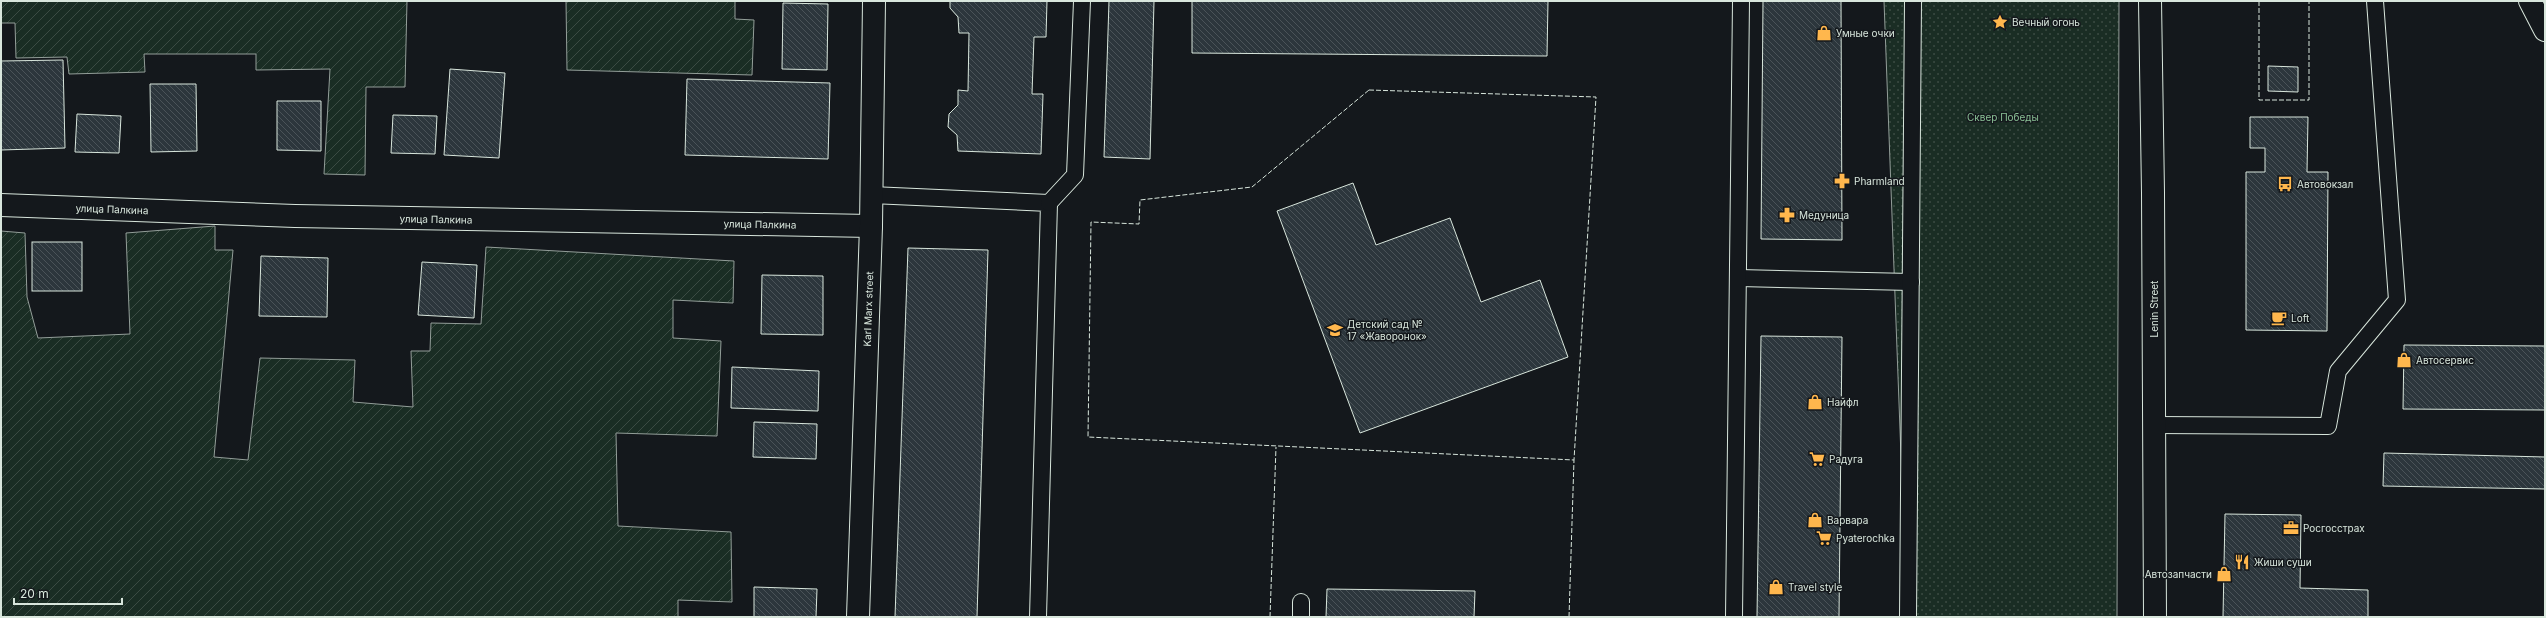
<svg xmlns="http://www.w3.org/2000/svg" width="2546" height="618" viewBox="0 0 2546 618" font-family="Inter,sans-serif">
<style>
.park{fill:url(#park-dots);stroke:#939e99}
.garden{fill:url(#garden-furrows);stroke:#939e99}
.building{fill:url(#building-back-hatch);stroke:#d8e6dc}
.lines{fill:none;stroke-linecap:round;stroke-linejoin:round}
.lane-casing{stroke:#d8e6dc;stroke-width:18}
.street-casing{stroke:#d8e6dc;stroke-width:24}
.secondary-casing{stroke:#d8e6dc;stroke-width:24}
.lane{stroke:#14181c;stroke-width:16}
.street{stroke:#14181c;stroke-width:22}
.secondary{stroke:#14181c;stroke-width:22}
.fence{stroke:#d8e6dc;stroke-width:1;stroke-dasharray:5 2;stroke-linecap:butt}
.labels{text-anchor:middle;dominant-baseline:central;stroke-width:3;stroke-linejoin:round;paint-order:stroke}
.poi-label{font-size:10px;fill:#d8e6dc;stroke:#14181c;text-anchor:start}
.park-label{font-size:10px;fill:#8ac095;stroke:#14181c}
.street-label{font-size:10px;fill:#d8e6dc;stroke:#14181c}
</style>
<defs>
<pattern id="park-dots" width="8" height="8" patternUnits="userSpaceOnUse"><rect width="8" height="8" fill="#1a2d24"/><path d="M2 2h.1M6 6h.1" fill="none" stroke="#3b4b43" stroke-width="1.8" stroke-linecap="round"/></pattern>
<pattern id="garden-furrows" width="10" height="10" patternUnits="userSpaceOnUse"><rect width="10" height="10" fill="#1a2d24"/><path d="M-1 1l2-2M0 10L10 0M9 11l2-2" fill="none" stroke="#3b4b43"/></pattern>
<pattern id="building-back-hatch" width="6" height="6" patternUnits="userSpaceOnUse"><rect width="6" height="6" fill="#2c363c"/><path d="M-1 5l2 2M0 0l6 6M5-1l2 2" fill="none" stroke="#4a5358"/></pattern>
</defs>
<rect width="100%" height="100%" fill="#14181c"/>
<polygon class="park" points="1884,1 2119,1 2117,617 1907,617"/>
<g class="garden">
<polygon points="1,1 407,1 405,87 366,87 365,175 324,174 330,69 256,70 256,54 144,54 145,72 69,74 67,57 16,58 15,23 1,23"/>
<polygon points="566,1 735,1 735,19 754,20 752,75 567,70"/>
<polygon points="215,226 215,250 233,250 214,457 248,460 260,358 355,360 353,402 413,407 411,351 430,351 431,323 481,324 486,247 734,261 733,303 673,300 673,338 721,341 717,436 616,433 618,526 731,532 732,602 678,600 678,617 1,617 1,231 25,233 27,297 38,338 130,334 126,233"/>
</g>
<g class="building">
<polygon points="950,1 1047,1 1046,37 1034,37 1032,94 1043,94 1041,154 958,151 957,135 948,127 949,114 958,105 958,90 968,91 969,33 959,33 958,17 950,8"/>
<polygon points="1109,1 1154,1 1150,159 1104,157"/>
<polygon points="1192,1 1548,1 1547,56 1192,53"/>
<polygon points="1763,1 1841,1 1842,240 1761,239"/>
<polygon points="783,3 828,4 827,70 782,69"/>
<polygon points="63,60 65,148 1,150 1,61"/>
<polygon points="2268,66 2298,67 2298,92 2268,91"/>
<polygon points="450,69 505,73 499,158 444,155"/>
<polygon points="687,79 830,83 828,159 685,155"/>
<polygon points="150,84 196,84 197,151 151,152"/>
<polygon points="277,101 321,101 321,151 277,150"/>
<polygon points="77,114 121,116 119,153 75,152"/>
<polygon points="393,115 437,116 435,154 391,153"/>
<polygon points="2250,117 2308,117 2307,172 2328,172 2327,331 2246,330 2246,172 2265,172 2265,148 2250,148"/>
<polygon points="1353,183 1376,245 1450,218 1481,302 1540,280 1568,357 1360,433 1277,211"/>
<rect x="32" y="242" width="50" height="49"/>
<polygon points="908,248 988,250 977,617 895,617"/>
<polygon points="261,256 328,258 327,317 259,316"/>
<polygon points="422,262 477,265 474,318 418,315"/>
<polygon points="762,275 823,276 823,335 761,334"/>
<polygon points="1761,336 1842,337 1839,617 1757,617"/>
<polygon points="2404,345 2545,346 2545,410 2403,409"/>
<polygon points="732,367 819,371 818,411 731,408"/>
<polygon points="754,422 817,424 816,459 753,457"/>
<polygon points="2384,453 2545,457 2545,489 2383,486"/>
<polygon points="2225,514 2301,515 2300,588 2368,590 2368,617 2223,617"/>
<polygon points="754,587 817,589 816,617 754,617"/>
<polygon points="1327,589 1475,591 1474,617 1326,617"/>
</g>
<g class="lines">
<defs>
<g id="lane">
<polyline points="871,195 1049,203 1038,617"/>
<polyline points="1049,203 1075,175 1082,1"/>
<polyline points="1739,278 1911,282"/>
<polyline points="2154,425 2328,426 2338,371 2397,300 2375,1"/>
<polyline points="1301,617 1301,602"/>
<polyline points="1734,617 1741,1"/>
<polyline points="1908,617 1913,1"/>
</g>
<g id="street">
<polyline points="2530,1 2545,30"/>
<polyline points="1,205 295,216 871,226"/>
</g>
<g id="secondary">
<polyline points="2150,1 2153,193 2155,617"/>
<polyline points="858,617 871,226 874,1"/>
</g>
</defs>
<use href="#lane" class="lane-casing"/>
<use href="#street" class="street-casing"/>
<use href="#secondary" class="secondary-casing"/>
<use href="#lane" class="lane"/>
<use href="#street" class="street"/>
<use href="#secondary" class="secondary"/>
<g class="fence">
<polyline points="2259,1 2259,100 2309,100 2309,1"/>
<polygon points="1369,90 1596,97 1574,460 1088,437 1091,222 1139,224 1140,200 1252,187"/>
<polyline points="1270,617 1276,447"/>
<polyline points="1569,617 1574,460"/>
</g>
</g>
<defs>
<symbol id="sight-bare" viewBox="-9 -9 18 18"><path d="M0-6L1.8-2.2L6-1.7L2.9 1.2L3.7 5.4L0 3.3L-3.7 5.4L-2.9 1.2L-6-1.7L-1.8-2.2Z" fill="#ffb74d" stroke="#14181c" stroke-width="2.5" paint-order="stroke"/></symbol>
<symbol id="shop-bare" viewBox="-9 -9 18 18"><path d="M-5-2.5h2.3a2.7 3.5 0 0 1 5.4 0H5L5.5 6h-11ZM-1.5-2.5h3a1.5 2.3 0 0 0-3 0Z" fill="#ffb74d" stroke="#14181c" stroke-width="2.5" paint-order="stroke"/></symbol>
<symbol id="pharmacy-bare" viewBox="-9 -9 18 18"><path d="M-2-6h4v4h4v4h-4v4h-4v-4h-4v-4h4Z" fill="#ffb74d" stroke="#14181c" stroke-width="2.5" paint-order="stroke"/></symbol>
<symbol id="bus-bare" viewBox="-9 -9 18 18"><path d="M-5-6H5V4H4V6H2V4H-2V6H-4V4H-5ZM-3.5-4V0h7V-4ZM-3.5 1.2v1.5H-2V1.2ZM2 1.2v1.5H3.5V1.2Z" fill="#ffb74d" stroke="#14181c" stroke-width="2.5" paint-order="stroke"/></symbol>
<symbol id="cafe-bare" viewBox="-9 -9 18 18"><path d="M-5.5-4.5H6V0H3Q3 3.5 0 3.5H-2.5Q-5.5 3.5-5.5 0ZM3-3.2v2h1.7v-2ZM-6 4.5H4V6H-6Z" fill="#ffb74d" stroke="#14181c" stroke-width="2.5" paint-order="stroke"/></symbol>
<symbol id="school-bare" viewBox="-9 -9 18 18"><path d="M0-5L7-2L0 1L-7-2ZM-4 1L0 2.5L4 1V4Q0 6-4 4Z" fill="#ffb74d" stroke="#14181c" stroke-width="2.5" paint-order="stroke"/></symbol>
<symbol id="supermarket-bare" viewBox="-9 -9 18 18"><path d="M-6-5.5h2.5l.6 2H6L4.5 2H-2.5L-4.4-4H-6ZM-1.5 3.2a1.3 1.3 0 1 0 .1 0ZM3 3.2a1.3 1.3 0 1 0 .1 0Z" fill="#ffb74d" stroke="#14181c" stroke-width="2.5" paint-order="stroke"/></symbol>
<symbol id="office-bare" viewBox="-9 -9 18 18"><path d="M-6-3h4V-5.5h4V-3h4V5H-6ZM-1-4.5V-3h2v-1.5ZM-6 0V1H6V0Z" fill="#ffb74d" stroke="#14181c" stroke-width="2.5" paint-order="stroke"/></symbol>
<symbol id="restaurant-bare" viewBox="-9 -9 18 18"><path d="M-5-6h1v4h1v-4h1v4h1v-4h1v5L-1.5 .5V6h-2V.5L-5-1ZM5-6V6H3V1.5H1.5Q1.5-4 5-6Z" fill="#ffb74d" stroke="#14181c" stroke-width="2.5" paint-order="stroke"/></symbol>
</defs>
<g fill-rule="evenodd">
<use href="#sight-bare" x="1989" y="11" width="22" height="22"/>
<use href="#shop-bare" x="1813" y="22" width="22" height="22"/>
<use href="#pharmacy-bare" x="1831" y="170" width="22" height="22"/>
<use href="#bus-bare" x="2274" y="173" width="22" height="22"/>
<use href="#pharmacy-bare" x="1776" y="204" width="22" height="22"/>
<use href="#cafe-bare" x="2268" y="307" width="22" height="22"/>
<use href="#school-bare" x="1324" y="319" width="22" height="22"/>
<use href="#shop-bare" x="2393" y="349" width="22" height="22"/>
<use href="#shop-bare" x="1804" y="391" width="22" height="22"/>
<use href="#supermarket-bare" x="1806" y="448" width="22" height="22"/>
<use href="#shop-bare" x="1804" y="509" width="22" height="22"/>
<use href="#office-bare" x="2280" y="517" width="22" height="22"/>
<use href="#supermarket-bare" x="1813" y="527" width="22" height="22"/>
<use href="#restaurant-bare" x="2231" y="551" width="22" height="22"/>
<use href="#shop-bare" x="2213" y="563" width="22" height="22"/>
<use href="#shop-bare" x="1765" y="576" width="22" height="22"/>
</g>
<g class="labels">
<g class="poi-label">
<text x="2012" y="22">Вечный огонь</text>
<text x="1836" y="33">Умные очки</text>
<text x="1854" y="181">Pharmland</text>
<text x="2297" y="184">Автовокзал</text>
<text x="1799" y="215">Медуница</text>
<text x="2291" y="318">Loft</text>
<text x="1347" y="324">Детский сад №<tspan x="1347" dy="12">17 «Жаворонок»</tspan></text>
<text x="2416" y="360">Автосервис</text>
<text x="1827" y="402">Найфл</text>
<text x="1829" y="459">Радуга</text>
<text x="1827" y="520">Варвара</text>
<text x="2303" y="528">Росгосстрах</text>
<text x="1836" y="538">Pyaterochka</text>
<text x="2254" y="562">Жиши суши</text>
<text x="2212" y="574" text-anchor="end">Автозапчасти</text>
<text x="1788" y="587">Travel style</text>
</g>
<g class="park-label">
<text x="2003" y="117">Сквер Победы</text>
</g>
<g class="street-label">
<text transform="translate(112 209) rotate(2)">улица Палкина</text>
<text transform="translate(436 219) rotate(1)">улица Палкина</text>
<text transform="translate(760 224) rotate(1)">улица Палкина</text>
<text transform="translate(868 309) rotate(-88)">Karl Marx street</text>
<text transform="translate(2154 309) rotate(-90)">Lenin Street</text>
</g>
</g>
<rect width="2546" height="618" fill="none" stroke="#d8e6dc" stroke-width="4"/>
<path d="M14 598v6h108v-6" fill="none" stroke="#d8e6dc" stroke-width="2"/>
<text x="20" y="598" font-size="12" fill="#d8e6dc" stroke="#14181c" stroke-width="3" paint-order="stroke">20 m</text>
</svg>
